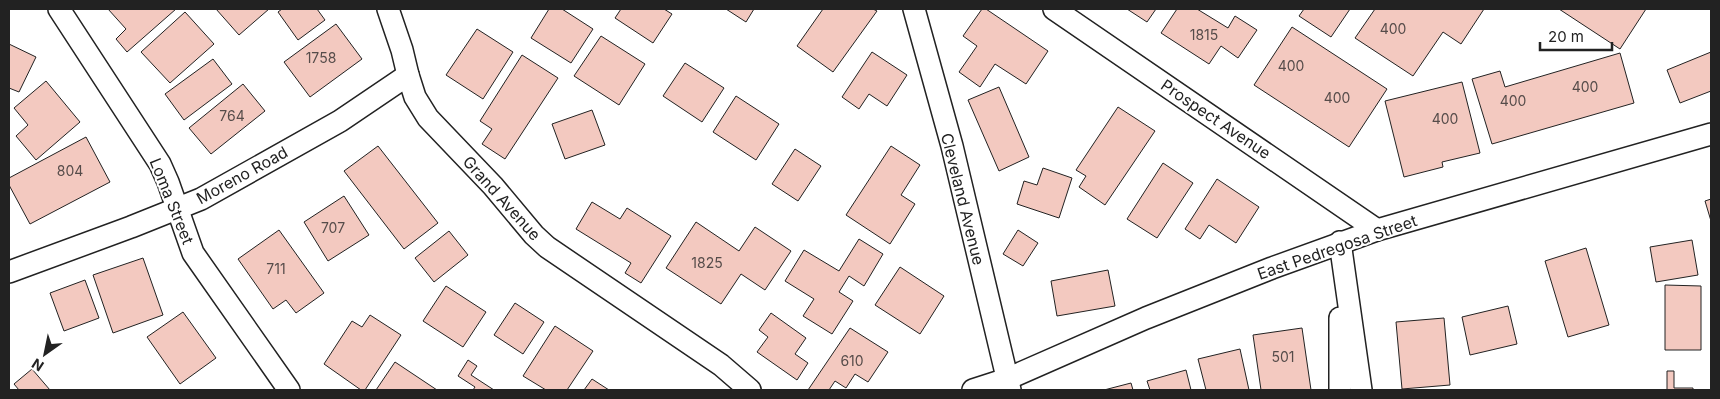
<svg xmlns="http://www.w3.org/2000/svg" width="1720" height="399" viewBox="0 0 1720 399" font-family="Inter,sans-serif">
<style>
.building{fill:#f3c9c0;stroke:#222}
.lines{fill:none;stroke-linecap:round;stroke-linejoin:round}
.street-casing{stroke:#222;stroke-width:24}
.street{stroke:#fff;stroke-width:21}
.labels{text-anchor:middle;dominant-baseline:central;stroke-width:4;stroke-linejoin:round;paint-order:stroke}
.number-label{font-size:14px;fill:#564c4a}
.street-label{font-size:16px;fill:#222;stroke:#fff}
</style>
<rect width="100%" height="100%" fill="#fff"/>
<g class="building">
<polygon points="108,9 176,9 127,52 116,39 126,29"/>
<polygon points="216,9 269,9 239,35"/>
<polygon points="282,9 317,9 325,20 298,40 278,12"/>
<polygon points="549,9 562,9 593,29 571,63 531,38"/>
<polygon points="621,9 664,9 672,14 653,43 615,18"/>
<polygon points="726,9 754,9 746,22"/>
<polygon points="823,9 873,9 877,11 833,72 797,46"/>
<polygon points="982,9 986,9 1048,51 1026,84 995,64 980,87 959,72 977,46 963,36"/>
<polygon points="1127,9 1156,9 1147,22"/>
<polygon points="1177,9 1197,9 1228,28 1235,16 1257,30 1238,58 1221,46 1209,64 1161,33"/>
<polygon points="1304,9 1350,9 1331,37 1299,16"/>
<polygon points="1375,9 1484,9 1461,44 1443,32 1413,76 1355,38"/>
<polygon points="1559,9 1646,9 1620,49"/>
<polygon points="185,12 214,44 170,83 141,52"/>
<polygon points="336,24 362,59 310,97 284,62"/>
<polygon points="1292,27 1387,89 1349,147 1254,85"/>
<polygon points="477,29 513,52 483,99 446,75"/>
<polygon points="601,36 645,64 619,105 574,76"/>
<polygon points="9,44 36,57 19,92 9,88"/>
<polygon points="872,52 907,75 887,106 869,94 859,109 842,97"/>
<polygon points="1711,52 1711,91 1680,103 1667,70"/>
<polygon points="1620,53 1634,103 1492,144 1472,79 1500,71 1505,87"/>
<polygon points="522,55 558,78 505,159 482,144 492,129 480,121"/>
<polygon points="213,59 232,84 184,120 165,94"/>
<polygon points="685,63 724,88 702,122 663,96"/>
<polygon points="46,81 80,122 36,160 16,136 28,125 14,108"/>
<polygon points="1462,82 1480,153 1442,162 1443,167 1404,177 1385,101"/>
<polygon points="243,84 265,111 211,154 189,128"/>
<polygon points="999,87 1029,157 999,171 968,100"/>
<polygon points="736,96 779,124 756,160 713,132"/>
<polygon points="1118,107 1155,131 1105,205 1079,187 1086,176 1076,170"/>
<polygon points="592,110 605,145 565,159 552,124"/>
<polygon points="86,137 110,182 30,224 9,185 9,178"/>
<polygon points="378,146 438,223 404,249 344,171"/>
<polygon points="891,146 920,165 901,195 915,204 890,244 846,215"/>
<polygon points="795,149 821,166 798,201 772,184"/>
<polygon points="1163,163 1193,183 1157,238 1127,219"/>
<polygon points="1043,168 1072,178 1059,218 1017,204 1024,181 1037,185"/>
<polygon points="1217,179 1259,207 1236,243 1209,225 1200,239 1185,229"/>
<polygon points="344,196 369,235 328,261 304,222"/>
<polygon points="1711,199 1711,221 1705,201"/>
<polygon points="592,202 620,219 627,208 671,236 641,283 625,273 631,263 576,229"/>
<polygon points="696,222 739,251 755,227 791,251 765,290 741,274 721,304 666,268"/>
<polygon points="279,230 324,293 296,313 286,300 273,309 238,259"/>
<polygon points="1018,230 1038,243 1023,266 1003,254"/>
<polygon points="449,231 468,255 434,282 415,258"/>
<polygon points="859,239 883,254 864,286 849,276 839,292 853,301 832,334 803,316 814,299 785,281 804,250 839,271"/>
<polygon points="1692,240 1698,275 1656,282 1650,247"/>
<polygon points="1586,248 1609,325 1568,337 1545,261"/>
<polygon points="143,258 163,315 113,333 93,275"/>
<polygon points="900,267 944,296 920,334 875,305"/>
<polygon points="1108,270 1115,306 1057,316 1051,281"/>
<polygon points="85,280 99,318 64,331 50,293"/>
<polygon points="1665,285 1701,286 1701,350 1665,350"/>
<polygon points="446,286 486,312 463,347 423,321"/>
<polygon points="515,303 544,322 523,354 494,335"/>
<polygon points="1508,306 1517,344 1470,355 1462,317"/>
<polygon points="183,312 216,358 180,384 147,337"/>
<polygon points="771,313 806,338 795,354 808,363 797,380 757,352 768,337 759,330"/>
<polygon points="370,315 401,335 365,390 361,390 324,364 352,321 362,327"/>
<polygon points="1444,318 1450,385 1402,389 1396,322"/>
<polygon points="555,326 593,351 567,390 546,390 523,376"/>
<polygon points="850,328 888,352 868,382 855,374 846,388 835,381 829,390 808,390"/>
<polygon points="1302,328 1311,390 1261,390 1253,335"/>
<polygon points="1240,349 1249,390 1206,390 1198,359"/>
<polygon points="468,360 477,366 471,375 494,390 473,390 475,387 458,376"/>
<polygon points="395,362 437,390 376,390"/>
<polygon points="32,369 50,390 19,390 14,384"/>
<polygon points="1186,370 1191,390 1150,390 1147,381"/>
<polygon points="1667,371 1674,371 1674,388 1693,388 1693,390 1667,390"/>
<polygon points="592,379 609,390 584,390"/>
<polygon points="1131,383 1133,390 1104,390"/>
</g>
<g class="lines">
<defs>
<g id="street">
<polyline points="59,9 160,164 168,182 193,253 289,390"/>
<polyline points="388,9 402,50 408,75 415,97 428,118 493,186 534,235 547,247 721,365 750,390"/>
<polyline points="914,9 952,146 1010,390"/>
<polyline points="1054,9 1377,230"/>
<polyline points="1340,242 1361,390"/>
<polyline points="9,272 131,227 201,199 340,121 408,75"/>
<polyline points="973,390 1007,379 1146,318 1272,268 1377,230 1711,134"/>
<polyline points="1340,390 1340,318"/>
</g>
</defs>
<use href="#street" class="street-casing"/>
<use href="#street" class="street"/>
</g>
<g class="labels">
<g class="number-label">
<text x="1393" y="28">400</text>
<text x="1204" y="34">1815</text>
<text x="321" y="57">1758</text>
<text x="1291" y="65">400</text>
<text x="1585" y="86">400</text>
<text x="1337" y="97">400</text>
<text x="1513" y="100">400</text>
<text x="232" y="115">764</text>
<text x="1445" y="118">400</text>
<text x="70" y="170">804</text>
<text x="333" y="227">707</text>
<text x="707" y="262">1825</text>
<text x="276" y="268">711</text>
<text x="1283" y="356">501</text>
<text x="852" y="360">610</text>
</g>
<g class="street-label">
<text transform="translate(1216 119) rotate(34)">Prospect Avenue</text>
<text transform="translate(242 175) rotate(-29)">Moreno Road</text>
<text transform="translate(502 198) rotate(48)">Grand Avenue</text>
<text transform="translate(963 199) rotate(76)">Cleveland Avenue</text>
<text transform="translate(172 201) rotate(68)">Loma Street</text>
<text transform="translate(1337 247) rotate(-19)">East Pedregosa Street</text>
</g>
</g>
<rect width="1720" height="399" fill="none" stroke="#222222" stroke-width="20"/>
<g transform="translate(45 354) rotate(213)" stroke="#ffffff" stroke-width="4" paint-order="stroke">
<path d="M0-4L9 19L0 12L-9 19Z" fill="#222222"/>
<text y="-8" font-size="14" font-weight="bold" text-anchor="middle" fill="#222222">N</text>
</g>
<path d="M1540 42v8h72v-8" fill="none" stroke="#222222" stroke-width="2.5"/>
<text x="1548" y="42" font-size="15" fill="#222222" stroke="#ffffff" stroke-width="4" paint-order="stroke">20 m</text>
</svg>
